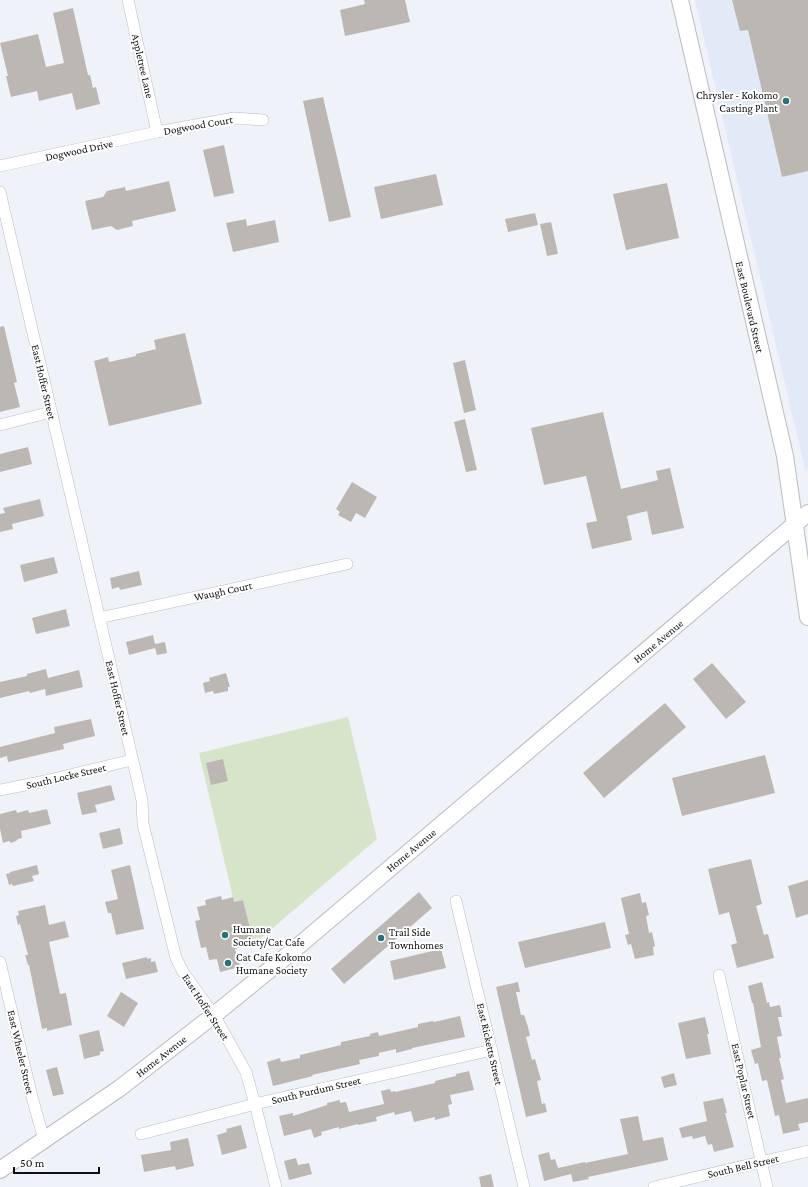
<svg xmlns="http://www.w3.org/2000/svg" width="808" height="1187" viewBox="0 0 808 1187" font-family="'Crimson Pro',serif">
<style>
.built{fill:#e2eaf7}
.green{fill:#d6e5c9}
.building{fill:#bdb7b3}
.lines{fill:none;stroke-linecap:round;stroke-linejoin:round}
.street-casing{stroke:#b8bcc2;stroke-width:12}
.secondary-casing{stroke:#b8bcc2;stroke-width:18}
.street{stroke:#fff;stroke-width:11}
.secondary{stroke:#fff;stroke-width:16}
.poi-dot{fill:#2a717d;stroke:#fff;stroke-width:1.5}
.labels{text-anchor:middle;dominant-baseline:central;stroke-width:4;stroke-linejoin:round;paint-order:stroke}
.street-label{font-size:11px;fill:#0f1012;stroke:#fff}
.poi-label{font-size:11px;fill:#0f1012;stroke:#fff;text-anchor:start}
</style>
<rect width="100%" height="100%" fill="#eff3f9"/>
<polygon class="built" points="695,0 808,0 808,468 805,469"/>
<polygon class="green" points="348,717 377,839 254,944 243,900 234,902 199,753"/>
<g class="building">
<polygon points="364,0 405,0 410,22 345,36 340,10 365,4"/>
<polygon points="732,0 808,0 808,171 782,177 748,30 740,31"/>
<polygon points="73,8 88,75 90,75 93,88 96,87 100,104 76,110 72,93 39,101 37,91 11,97 6,76 8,76 0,43 38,34 46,67 64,63 53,13"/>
<polygon points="323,97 351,217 329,222 303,101"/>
<polygon points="224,145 234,193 214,197 203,150"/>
<polygon points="436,174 443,205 381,219 374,187"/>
<polygon points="169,181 176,211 132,221 133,226 117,230 111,226 92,230 85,201 103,197 107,191 125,187 126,191"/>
<polygon points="667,183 679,238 626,250 613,194"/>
<polygon points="535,213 538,225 508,232 505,219"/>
<polygon points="246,219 247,226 275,220 279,242 233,252 226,223"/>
<polygon points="551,222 558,254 547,256 540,224"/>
<polygon points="4,326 17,382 14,383 20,407 0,412 0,327"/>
<polygon points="185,333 202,404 109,426 94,361 108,357 109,362 136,356 136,354 156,349 154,340"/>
<polygon points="465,360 476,410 464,413 453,363"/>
<polygon points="603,412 621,489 658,480 656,471 670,468 684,528 652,535 647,511 627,516 632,540 592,549 586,523 597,521 586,476 544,485 531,428"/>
<polygon points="465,419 477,470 466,472 454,422"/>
<polygon points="28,447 32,464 0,472 0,454"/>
<polygon points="352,482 377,497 365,518 356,513 351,522 338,515 340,512 336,509"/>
<polygon points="40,499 44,516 12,524 13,529 0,532 0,514 5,513 3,508"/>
<polygon points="54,557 58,573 24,582 20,565"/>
<polygon points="139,571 142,585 120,590 119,587 112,589 110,578"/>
<polygon points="66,609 70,626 36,634 32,618"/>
<polygon points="153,635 155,644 165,642 167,653 157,655 155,648 129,655 126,642"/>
<polygon points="712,663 746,702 726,719 693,679"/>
<polygon points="46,669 48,678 79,670 83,687 46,696 45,689 30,693 29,691 0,698 0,682 27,676 27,674"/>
<polygon points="226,673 230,687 228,687 228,691 214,694 213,691 205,693 203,683 210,681 209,678"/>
<polygon points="665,703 686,727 604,798 583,773"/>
<polygon points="91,719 95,736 63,744 64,749 8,762 7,756 0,758 0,747 55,733 54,727"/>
<polygon points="765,755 775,793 682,816 672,778"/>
<polygon points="223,759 228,781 211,785 206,763"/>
<polygon points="111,785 115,800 95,805 97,812 82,815 77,793"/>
<polygon points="47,809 51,824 21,831 22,838 18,839 16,841 11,843 9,841 3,843 0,829 0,814 16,810 17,813 28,810 29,813"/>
<polygon points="120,828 123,844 103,849 99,833"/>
<polygon points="751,859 762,904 756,906 764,935 768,934 774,958 737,968 731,945 737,943 729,912 719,915 708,869"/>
<polygon points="37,865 39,874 32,876 34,881 13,886 12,884 9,885 6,874 10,873 10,872"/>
<polygon points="130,865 144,929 116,935 111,913 108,913 105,902 118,899 111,870"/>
<polygon points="808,880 808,914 796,918 788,886"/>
<polygon points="419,892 432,908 344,984 331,969"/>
<polygon points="640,893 642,903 646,902 649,915 646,916 649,933 652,932 655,946 653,947 654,955 635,959 631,944 628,945 625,935 629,934 621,898"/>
<polygon points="221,896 222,900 233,897 234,902 243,900 254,944 235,949 240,967 220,972 217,959 209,960 206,947 201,948 195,921 200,920 197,907 206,905 205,900"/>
<polygon points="45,905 49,925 65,921 69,937 49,942 60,994 66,993 72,1025 47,1031 47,1028 42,1029 29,965 28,965 25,955 28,955 20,924 18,925 16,916 19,915 18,911"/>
<polygon points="605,922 611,948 525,968 518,942"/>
<polygon points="441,949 446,968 394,980 390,961"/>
<polygon points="147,957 147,959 151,958 151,962 155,961 158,972 126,979 122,963"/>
<polygon points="518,982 520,992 516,992 521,1015 524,1015 528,1027 530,1036 526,1037 532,1060 535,1059 541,1080 537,1081 542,1104 545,1103 547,1112 526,1117 496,987"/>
<polygon points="762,982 767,1003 769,1002 770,1007 780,1005 782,1017 778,1017 782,1036 777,1037 781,1058 779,1058 784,1079 781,1080 786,1103 808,1098 808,1122 798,1124 800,1130 783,1134 779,1115 775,1116 767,1080 762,1081 758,1063 755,1064 751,1050 761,1047 753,1003 752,1003 748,986"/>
<polygon points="121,992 138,1003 124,1027 107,1016"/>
<polygon points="460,1016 465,1037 412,1048 412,1049 396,1053 396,1049 379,1053 379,1056 359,1060 360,1064 312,1075 313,1076 273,1086 267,1062 280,1058 281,1062 300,1058 300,1055 341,1045 341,1042 370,1036 370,1034 378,1032 379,1036 418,1027 418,1024 433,1021 434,1022"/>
<polygon points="705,1017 709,1034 707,1034 711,1054 686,1059 678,1023"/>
<polygon points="99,1030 104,1051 100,1052 100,1055 84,1059 79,1035"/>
<polygon points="57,1067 64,1094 53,1096 46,1070"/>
<polygon points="469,1071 474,1090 450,1095 452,1104 448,1105 450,1116 435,1120 435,1117 414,1122 411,1111 395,1115 394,1112 376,1117 377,1121 358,1125 358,1124 339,1129 339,1127 321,1132 322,1135 314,1138 311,1129 284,1136 279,1116 293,1113 293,1116 327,1105 327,1103 340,1100 340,1103 346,1102 349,1112 384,1104 381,1091 390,1089 391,1092 395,1091 395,1092 435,1083 435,1081 456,1076 456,1074"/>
<polygon points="674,1073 677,1085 664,1088 661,1077"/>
<polygon points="723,1098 727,1113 725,1113 734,1147 714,1152 712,1144 708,1145 705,1136 693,1139 692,1136 682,1138 679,1128 707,1121 703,1102"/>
<polygon points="638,1116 643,1141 663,1137 668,1160 588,1177 589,1179 573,1182 571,1174 544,1181 538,1155 549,1152 551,1160 555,1159 558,1168 585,1162 585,1163 628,1154 620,1119"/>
<polygon points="241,1125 247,1148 222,1155 217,1135 227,1132 226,1129"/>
<polygon points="188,1138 194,1166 176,1170 175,1166 144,1172 141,1155 171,1150 170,1142"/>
<polygon points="296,1158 298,1165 309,1163 312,1174 289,1180 284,1161"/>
<polygon points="491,1174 494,1187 481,1187 479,1177"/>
</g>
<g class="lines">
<defs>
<g id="street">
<polyline points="128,0 157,132"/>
<polyline points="0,166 157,132 234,118 263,120"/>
<polyline points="0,192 142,800 143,824 176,958 183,972 214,1015 246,1072 255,1104 276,1187"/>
<polyline points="0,425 51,412"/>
<polyline points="99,618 347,564"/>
<polyline points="0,790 45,781 132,760"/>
<polyline points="456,901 524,1187"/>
<polyline points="0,962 32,1097 44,1140"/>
<polyline points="719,975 767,1187"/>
<polyline points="141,1134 255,1104 492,1050"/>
<polyline points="654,1187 808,1151"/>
</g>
<g id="secondary">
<polyline points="680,0 785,456 808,617"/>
<polyline points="0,1170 120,1088 214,1015 289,954 808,513"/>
</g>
</defs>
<use href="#street" class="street-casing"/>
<use href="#secondary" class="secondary-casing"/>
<use href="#street" class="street"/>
<use href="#secondary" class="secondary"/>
</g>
<g class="poi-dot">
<circle cx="786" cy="101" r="4"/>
<circle cx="225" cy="935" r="4"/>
<circle cx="381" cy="938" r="4"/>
<circle cx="228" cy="963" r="4"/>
</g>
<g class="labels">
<g class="street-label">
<text transform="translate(143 66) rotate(77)">Appletree Lane</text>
<text transform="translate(198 125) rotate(-10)">Dogwood Court</text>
<text transform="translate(79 150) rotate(-12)">Dogwood Drive</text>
<text transform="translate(750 307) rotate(77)">East Boulevard Street</text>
<text transform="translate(44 382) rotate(77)">East Hoffer Street</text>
<text transform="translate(223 591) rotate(-12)">Waugh Court</text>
<text transform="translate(658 641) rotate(-40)">Home Avenue</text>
<text transform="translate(118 698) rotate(77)">East Hoffer Street</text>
<text transform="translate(66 776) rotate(-13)">South Locke Street</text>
<text transform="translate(411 850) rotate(-40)">Home Avenue</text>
<text transform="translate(206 1007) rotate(57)">East Hoffer Street</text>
<text transform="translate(490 1044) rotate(77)">East Ricketts Street</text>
<text transform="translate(21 1052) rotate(77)">East Wheeler Street</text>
<text transform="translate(161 1056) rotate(-38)">Home Avenue</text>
<text transform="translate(744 1081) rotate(77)">East Poplar Street</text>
<text transform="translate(316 1090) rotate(-13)">South Purdum Street</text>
<text transform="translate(743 1166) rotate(-13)">South Bell Street</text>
</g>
<g class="poi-label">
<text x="778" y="95" text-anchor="end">Chrysler - Kokomo<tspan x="778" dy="13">Casting Plant</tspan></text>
<text x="233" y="929">Humane<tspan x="233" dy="13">Society/Cat Cafe</tspan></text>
<text x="389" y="932">Trail Side<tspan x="389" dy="13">Townhomes</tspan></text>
<text x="236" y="957">Cat Cafe Kokomo<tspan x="236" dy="13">Humane Society</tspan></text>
</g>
</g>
<path d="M14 1167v6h85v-6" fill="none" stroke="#0f1012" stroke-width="2"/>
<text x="20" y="1167" font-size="12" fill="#0f1012" stroke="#ffffff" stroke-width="3" paint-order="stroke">50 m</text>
</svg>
